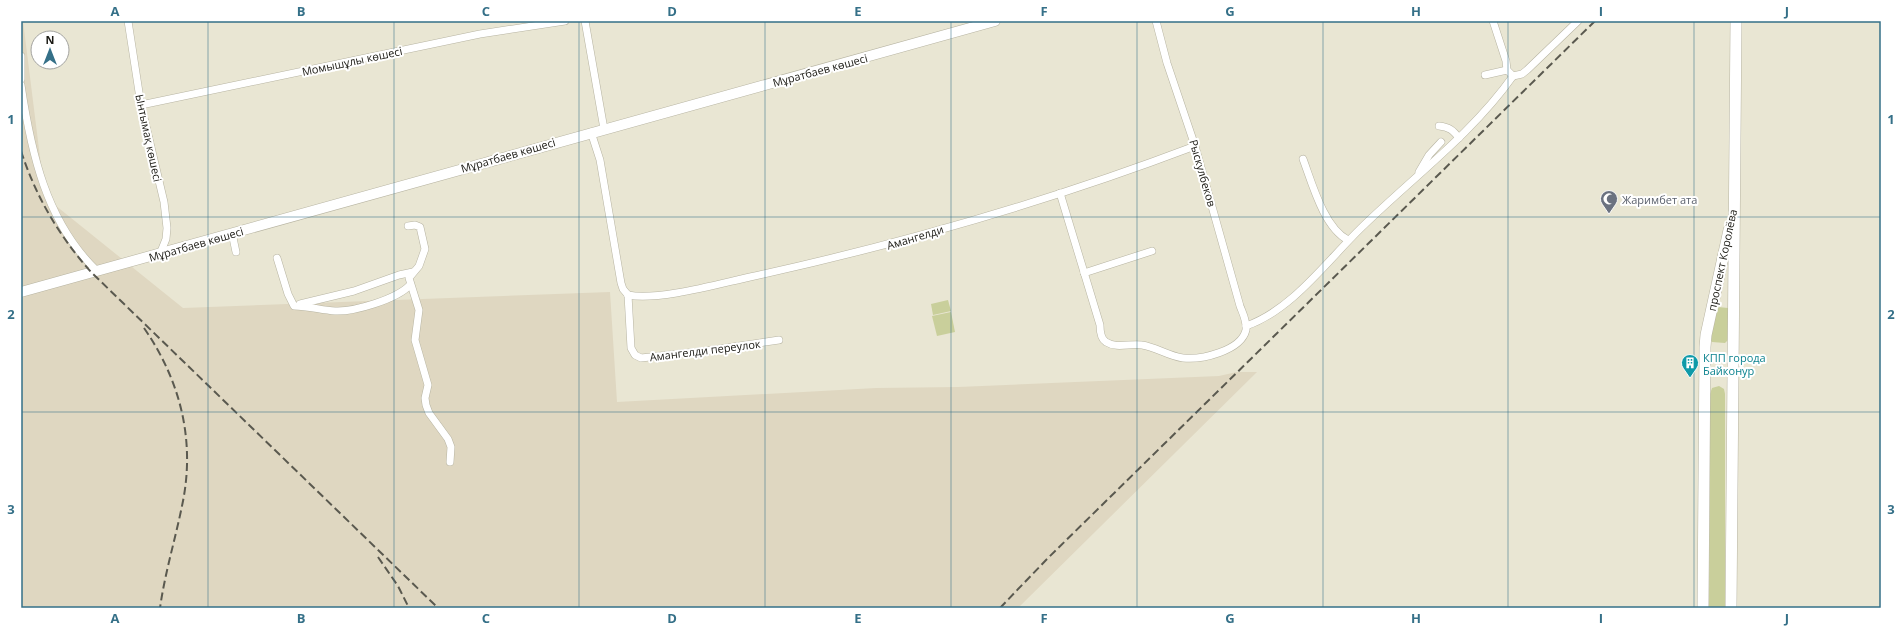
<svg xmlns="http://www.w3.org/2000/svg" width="1902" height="629" viewBox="0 0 1902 629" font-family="'Open Sans',sans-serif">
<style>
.industrial{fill:#dfd7c1}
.green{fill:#c9cf9b}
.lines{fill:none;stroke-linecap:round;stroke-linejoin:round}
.street-casing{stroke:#b7b4a2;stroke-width:8}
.secondary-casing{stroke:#b7b4a2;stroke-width:11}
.primary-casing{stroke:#b7b4a2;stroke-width:12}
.street{stroke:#fff;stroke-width:7}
.secondary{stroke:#fff;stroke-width:10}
.primary{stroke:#fff;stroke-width:11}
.rail{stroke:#5a594f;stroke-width:2;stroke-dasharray:8 4;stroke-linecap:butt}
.grid{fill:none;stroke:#357088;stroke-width:1;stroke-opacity:0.55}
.labels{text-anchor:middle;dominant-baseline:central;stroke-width:4;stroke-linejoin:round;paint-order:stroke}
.street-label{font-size:11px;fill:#191812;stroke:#fff}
.worship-label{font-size:11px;fill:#5b616d;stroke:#fff;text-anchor:start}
.culture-label{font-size:11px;fill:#0d838f;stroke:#fff;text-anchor:start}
.neatline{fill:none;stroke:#357088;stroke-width:1.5}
.grid-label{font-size:13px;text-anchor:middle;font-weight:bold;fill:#357088}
</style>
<rect width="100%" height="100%" fill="#e9e6d3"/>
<polygon class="industrial" points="21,21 23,21 45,197 183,308 610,292 617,402 876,388 958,387 1219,376 1237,372 1257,372 1018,608 21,608"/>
<g class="green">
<polygon points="948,300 951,311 933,315 931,304"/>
<polygon points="1718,307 1728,308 1728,340 1725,343 1712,342 1710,339"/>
<polygon points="951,312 955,332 937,336 932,316"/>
<polygon points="1719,386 1724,389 1725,394 1725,608 1709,608 1710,394 1712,388"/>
</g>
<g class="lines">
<defs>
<g id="street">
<polyline points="128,21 141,105 164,202 167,228 166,239 160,254"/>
<polyline points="585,21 604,129"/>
<polyline points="1493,21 1506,61 1507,70 1513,76 1522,74 1527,70 1578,21"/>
<polyline points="21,56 21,79"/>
<polyline points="1485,75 1507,70"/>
<path d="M 21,85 C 31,152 46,222 97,271"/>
<polyline points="141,105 480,34 565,21"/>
<path d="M 1439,126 C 1449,127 1453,130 1459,138"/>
<polyline points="591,132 600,160 621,283 623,289 628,295"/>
<path d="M 1303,159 C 1312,183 1324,228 1348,240"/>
<polyline points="1419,172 1429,155 1441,142"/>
<path d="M 1060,193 L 1100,325 C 1100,330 1101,339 1106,342 C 1117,349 1130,343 1142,345 C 1156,347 1168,356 1183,358 C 1201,360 1241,351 1246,330 C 1247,321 1243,314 1240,306 L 1195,146 L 1167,63 L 1156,21"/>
<polyline points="408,226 415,225 420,227 425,249 419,266 409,278 419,310 415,340 428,385 425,398 426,405 429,413 448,439 451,447 450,462"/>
<polyline points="232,233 236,252"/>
<path d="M 277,258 L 288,294 L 294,306 C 308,306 321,310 335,311 C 354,312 397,299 410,285"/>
<polyline points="1084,273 1152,251"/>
<path d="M 628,295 C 658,301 718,284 750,277 C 901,244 1050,201 1195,146"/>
<polyline points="628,295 631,348 635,355 641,358 705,351 779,340"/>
<polyline points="300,304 354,291 399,275 413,272"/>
<path d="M 1246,326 C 1292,310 1326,262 1361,228 C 1412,178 1472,134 1513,76"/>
</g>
<polyline id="secondary" points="21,292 995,21"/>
<g id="primary">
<polyline points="1703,608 1705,347 1706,335 1729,230"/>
<polyline points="1731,608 1736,21"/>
</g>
</defs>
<use href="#street" class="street-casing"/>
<use href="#secondary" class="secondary-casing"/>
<use href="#primary" class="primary-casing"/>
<use href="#street" class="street"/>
<use href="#secondary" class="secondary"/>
<use href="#primary" class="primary"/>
<g class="rail">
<path d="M 21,151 C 36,197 59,236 91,272 L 438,608"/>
<path d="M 144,328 C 180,380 195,439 183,501 C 176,537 165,572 160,608"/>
<polyline points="378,557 398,586 409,608"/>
<polyline points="1000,608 1047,559 1595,21"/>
</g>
</g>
<path class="grid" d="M 208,21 L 208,608M 394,21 L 394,608M 579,21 L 579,608M 765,21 L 765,608M 951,21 L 951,608M 1137,21 L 1137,608M 1323,21 L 1323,608M 1508,21 L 1508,608M 1694,21 L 1694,608M 21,217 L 1881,217M 21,412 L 1881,412"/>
<defs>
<symbol id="mosque-pin" viewBox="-11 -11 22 30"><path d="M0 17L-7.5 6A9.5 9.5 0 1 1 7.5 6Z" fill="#6b7280" stroke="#fff"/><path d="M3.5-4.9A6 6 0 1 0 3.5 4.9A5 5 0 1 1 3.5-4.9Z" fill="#fff"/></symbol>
<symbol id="building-pin" viewBox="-11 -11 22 30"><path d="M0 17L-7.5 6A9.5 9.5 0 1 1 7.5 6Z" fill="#0f9aa8" stroke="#fff"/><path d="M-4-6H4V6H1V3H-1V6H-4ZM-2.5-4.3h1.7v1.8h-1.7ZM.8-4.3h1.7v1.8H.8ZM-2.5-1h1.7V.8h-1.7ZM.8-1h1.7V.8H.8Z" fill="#fff"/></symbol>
</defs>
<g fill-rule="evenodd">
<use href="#mosque-pin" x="1599" y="189" width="20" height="27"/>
<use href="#building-pin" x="1680" y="353" width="20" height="27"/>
</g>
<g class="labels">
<g class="street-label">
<text transform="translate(352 61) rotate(-12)">Момышұлы көшесі</text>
<text transform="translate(820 70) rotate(-15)">Мұратбаев көшесі</text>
<text transform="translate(149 138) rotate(78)">Ынтымақ көшесі</text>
<text transform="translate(508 155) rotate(-16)">Мұратбаев көшесі</text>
<text transform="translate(1203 173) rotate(74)">Рыскулбеков</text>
<text transform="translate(915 237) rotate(-17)">Амангелди</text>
<text transform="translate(196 244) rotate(-16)">Мұратбаев көшесі</text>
<text transform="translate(1722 260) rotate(-78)">проспект Королёва</text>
<text transform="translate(705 350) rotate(-7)">Амангелди переулок</text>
</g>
<g class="worship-label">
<text x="1622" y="199">Жаримбет ата</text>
</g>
<g class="culture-label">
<text x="1703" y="357">КПП города<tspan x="1703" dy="13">Байконур</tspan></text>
</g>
</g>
<rect width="1902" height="629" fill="none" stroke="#ffffff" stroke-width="44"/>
<g transform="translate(50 50)"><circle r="19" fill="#ffffff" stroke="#a3a3a0"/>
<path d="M0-3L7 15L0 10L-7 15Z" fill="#357088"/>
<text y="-6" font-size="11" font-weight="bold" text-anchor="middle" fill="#191812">N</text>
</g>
<rect x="22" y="22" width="1858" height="585" class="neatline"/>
<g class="grid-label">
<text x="115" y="16">A</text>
<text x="301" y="16">B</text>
<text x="486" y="16">C</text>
<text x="672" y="16">D</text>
<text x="858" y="16">E</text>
<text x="1044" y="16">F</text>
<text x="1230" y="16">G</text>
<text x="1416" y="16">H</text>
<text x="1601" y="16">I</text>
<text x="1787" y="16">J</text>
<text x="11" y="124">1</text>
<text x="1891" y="124">1</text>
<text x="11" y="319">2</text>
<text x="1891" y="319">2</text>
<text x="11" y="514">3</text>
<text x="1891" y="514">3</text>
<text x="115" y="623">A</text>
<text x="301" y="623">B</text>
<text x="486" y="623">C</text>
<text x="672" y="623">D</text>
<text x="858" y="623">E</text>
<text x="1044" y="623">F</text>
<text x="1230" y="623">G</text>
<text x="1416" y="623">H</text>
<text x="1601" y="623">I</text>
<text x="1787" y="623">J</text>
</g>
</svg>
